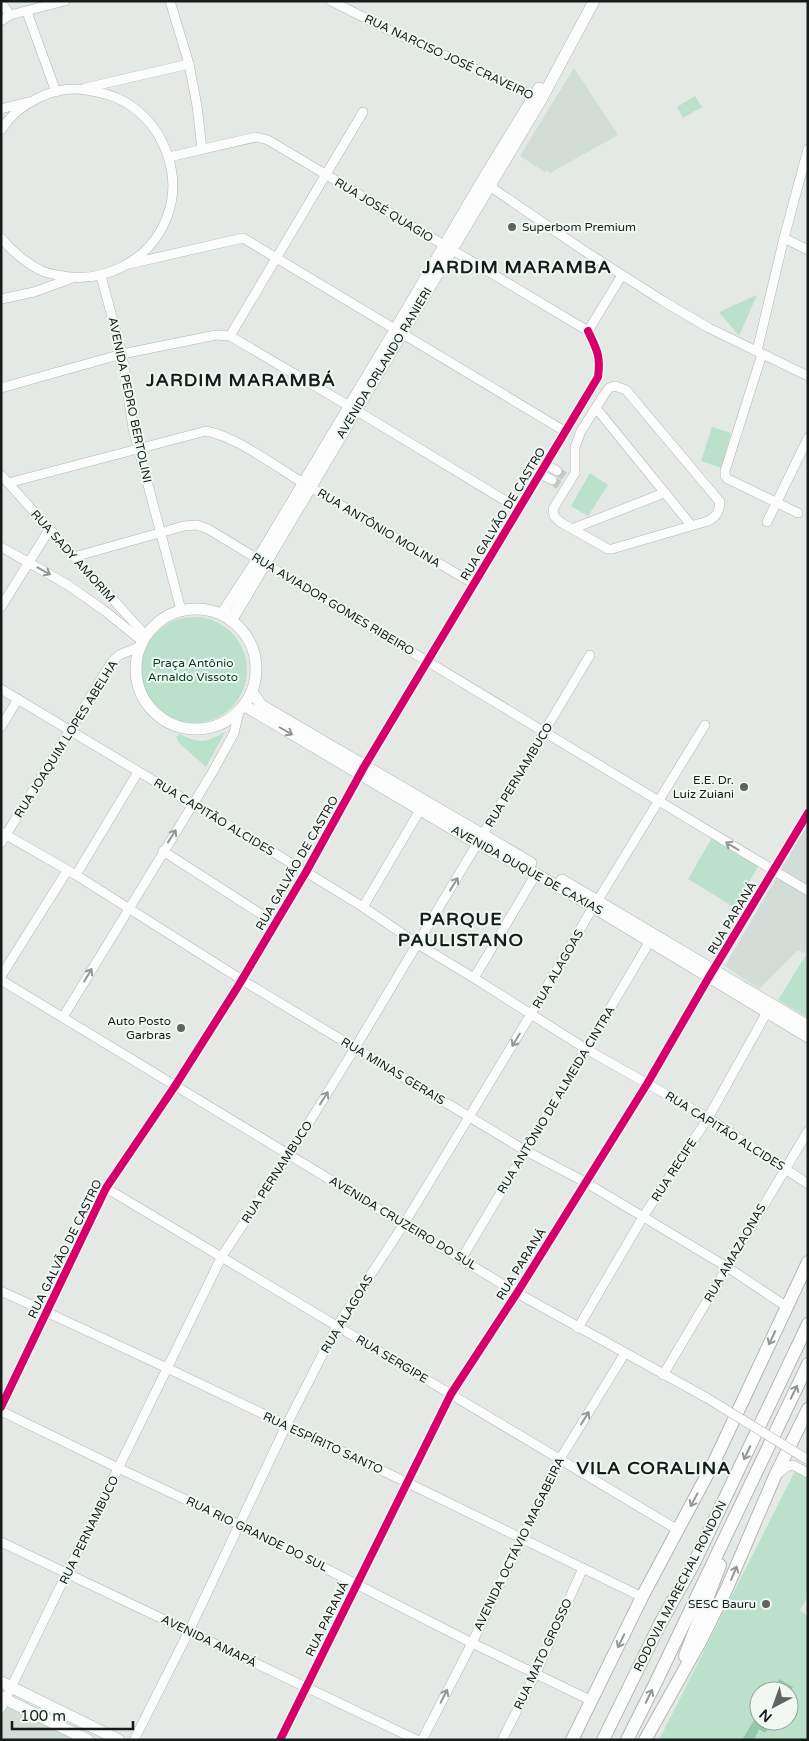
<svg xmlns="http://www.w3.org/2000/svg" width="809" height="1741" viewBox="0 0 809 1741" font-family="'Varela Round',sans-serif">
<style>
.built{fill:#d1ddd6}
.green{fill:#bbe1cc;fill-rule:evenodd}
.water{fill:#94c8ad}
.lines{fill:none;stroke-linecap:round;stroke-linejoin:round}
.minor-tunnel{stroke:#c5cac7;stroke-width:9;stroke-dasharray:9 4.5;stroke-linecap:butt}
.minor-casing{stroke:#b2b6b4;stroke-width:10}
.major-casing{stroke:#b2b6b4;stroke-width:12}
.highway-casing{stroke:#b2b6b4;stroke-width:14}
.minor{stroke:#fbfcfb;stroke-width:9}
.major{stroke:#fbfcfb;stroke-width:11}
.highway{stroke:#fbfcfb;stroke-width:12}
.minor-bridge-casing{stroke:#b2b6b4;stroke-width:10;stroke-linecap:butt}
.minor-bridge{stroke:#fbfcfb;stroke-width:9}
.cycleway-casing{stroke:#eff8f3;stroke-width:11}
.cycleway{stroke:#d6006c;stroke-width:8}
.oneway{stroke:#949795}
.poi-dot{fill:#5f6361;stroke:#eff8f3;stroke-width:2}
.labels{text-anchor:middle;dominant-baseline:central;stroke-width:4;stroke-linejoin:round;paint-order:stroke}
.street-label{font-size:12px;fill:#171b19;stroke:#eff8f3}
.poi-label{font-size:12px;fill:#171b19;stroke:#eff8f3;text-anchor:end}
.park-label{font-size:12px;fill:#003d25;stroke:#eff8f3}
.district-label{font-size:18px;font-weight:bold;letter-spacing:1px;fill:#171b19;stroke:#eff8f3}
</style>
<rect width="100%" height="100%" fill="#e4e9e6"/>
<g class="built">
<polygon points="574,68 618,135 550,173 547,170 545,172 520,156"/>
<polygon points="808,823 808,955 798,950 759,989 725,966"/>
<polygon points="2,1702 75,1740 1,1740"/>
</g>
<g class="green">
<polygon points="695,96 702,107 683,118 677,107"/>
<polygon points="757,295 739,336 719,312"/>
<polygon points="712,427 731,433 721,468 701,461"/>
<polygon points="590,473 608,485 588,516 571,506"/>
<circle cx="194" cy="670" r="53"/>
<path d="M 225,732 L 206,767 L 179,743 L 176,737 L 180,734 C 200,744 205,743 225,732 Z"/>
<polygon points="713,836 759,865 734,907 688,879"/>
<polygon points="806,955 808,956 808,1018 778,1000"/>
<path d="M 795,1471 L 808,1478 L 808,1596 L 800,1610 L 808,1616 L 808,1740 L 659,1740 ZM 759,1691 L 789,1691 L 789,1721 L 759,1721 Z"/>
</g>
<g class="water">
<polygon points="779,1679 793,1687 789,1694 789,1691 772,1691"/>
<polygon points="759,1712 759,1721 773,1721 765,1733 759,1729 754,1740 742,1740"/>
</g>
<g class="lines">
<g class="minor-tunnel">
<polyline points="557,471 565,477"/>
<polyline points="552,480 559,485"/>
</g>
<defs>
<g id="minor">
<polyline points="170,1 189,64 197,106 202,149"/>
<polyline points="331,1 389,30 539,98"/>
<polyline points="1,2 10,15"/>
<polyline points="27,12 56,92"/>
<polyline points="1,21 10,15 65,1"/>
<polyline points="85,88 189,64"/>
<polyline points="1,109 28,102"/>
<path d="M 1,130 C 18,103 54,85 86,90 C 100,92 113,95 125,102 C 164,125 183,175 167,217 C 150,262 102,285 57,275 C 52,274 46,273 42,271 C 25,263 13,252 1,238"/>
<polyline points="169,157 256,137 268,140 588,331"/>
<polyline points="485,183 583,250 663,301 709,328 808,376"/>
<polyline points="784,238 808,250"/>
<polyline points="129,264 243,238 566,432"/>
<polyline points="101,276 122,354 133,428 181,610"/>
<polyline points="1,299 34,292 70,279"/>
<polyline points="588,331 622,275"/>
<polyline points="230,336 363,112"/>
<polyline points="757,351 784,238 808,149"/>
<polyline points="762,354 725,471 725,476 728,479 798,513"/>
<path d="M 615,386 L 626,390 L 720,502 C 719,512 717,516 708,521 L 612,549 L 608,549 L 560,522 L 554,516 L 553,509 L 575,473 L 575,447 L 581,431 L 604,395 L 609,388 Z"/>
<polyline points="1,388 122,354 216,335 230,336 349,406 519,509"/>
<polyline points="596,408 691,525"/>
<polyline points="546,464 557,471"/>
<polyline points="540,474 552,480"/>
<polyline points="1,475 146,636"/>
<path d="M 8,483 L 206,431 C 235,436 277,467 303,483"/>
<polyline points="310,487 474,584"/>
<polyline points="767,522 808,438"/>
<polyline points="572,529 664,493"/>
<polyline points="1,547 68,585 105,611 142,641"/>
<polyline points="74,557 184,526 197,525 208,529 808,891"/>
<polyline points="1,607 49,530"/>
<polyline points="1,689 306,872 363,907 416,943 474,978 586,1049 708,1118 808,1184"/>
<polyline points="1,727 18,699"/>
<polyline points="1,832 76,875 242,980 526,1151 585,1182 727,1267 787,1307"/>
<polyline points="1,843 111,663 119,655 139,647"/>
<polyline points="163,851 275,923"/>
<polyline points="76,875 138,772"/>
<polyline points="598,900 705,725"/>
<polyline points="363,907 420,810"/>
<polyline points="1,976 67,871"/>
<polyline points="474,978 536,874"/>
<polyline points="1,980 517,1293 707,1398"/>
<polyline points="63,1017 212,773 234,733 239,712"/>
<polyline points="106,1188 678,1530"/>
<polyline points="462,1258 650,941"/>
<polyline points="1,1291 167,1368 406,1482 642,1597"/>
<polyline points="578,1328 643,1217 708,1118 767,1012"/>
<polyline points="663,1375 808,1131"/>
<path d="M 1,1407 L 106,1188 L 175,1086 L 237,988 L 306,872 L 364,767 L 598,377 C 601,356 597,350 588,331"/>
<polyline points="1,1411 118,1468 238,1524 472,1643 592,1701"/>
<polyline points="779,1473 786,1467 793,1465 808,1473"/>
<polyline points="1,1542 417,1740"/>
<polyline points="1,1708 222,1256 289,1155 355,1048 590,655"/>
<polyline points="134,1740 189,1631 286,1426 337,1326 404,1224 469,1117 531,1014 593,907"/>
<polyline points="280,1740 451,1394 517,1293 647,1084 709,977 808,813"/>
<polyline points="422,1740 472,1643 560,1459 625,1353"/>
<polyline points="502,1740 536,1673 583,1568"/>
</g>
<g id="major">
<circle cx="196" cy="669" r="60"/>
<polyline points="222,614 258,559 395,330 482,181 539,88"/>
<polyline points="231,621 541,100 594,1"/>
<polyline points="252,692 261,705 531,863"/>
<polyline points="245,706 478,844 536,874 593,907 808,1037"/>
<polyline points="562,880 808,1026"/>
<polyline points="1,1682 119,1740"/>
<polyline points="1,1697 88,1740"/>
</g>
<g id="highway">
<polyline points="685,1656 720,1565"/>
<polyline points="572,1740 642,1597 715,1460 808,1262"/>
<polyline points="603,1740 660,1624 694,1563 808,1324"/>
<polyline points="627,1740 657,1680 808,1364"/>
<polyline points="645,1740 700,1642 727,1588 775,1476 808,1409"/>
</g>
</defs>
<use href="#minor" class="minor-casing"/>
<use href="#major" class="major-casing"/>
<use href="#highway" class="highway-casing"/>
<use href="#minor" class="minor"/>
<use href="#major" class="major"/>
<use href="#highway" class="highway"/>
<defs>
<polyline id="minor-bridge" points="707,1398 808,1460"/>
</defs>
<use href="#minor-bridge" class="minor-bridge-casing"/>
<use href="#minor-bridge" class="minor-bridge"/>
<defs>
<g id="cycleway">
<path d="M 1,1407 L 106,1188 L 175,1086 L 237,988 L 306,872 L 364,767 L 598,377 C 601,356 597,350 588,331"/>
<polyline points="280,1740 451,1394 517,1293 647,1084 709,977 808,813"/>
</g>
</defs>
<use href="#cycleway" class="cycleway-casing"/>
<use href="#cycleway" class="cycleway"/>
</g>
<defs><path id="oneway-shaft" d="M-6 0H5M1.5-3L5.5 0L1.5 3" fill="none" stroke-width="1.6" stroke-linecap="round" stroke-linejoin="round" transform="scale(1.25)"/></defs>
<g class="oneway">
<use href="#oneway-shaft" transform="translate(44 571) rotate(29)"/>
<use href="#oneway-shaft" transform="translate(286 731) rotate(30)"/>
<use href="#oneway-shaft" transform="translate(172 836) rotate(-58)"/>
<use href="#oneway-shaft" transform="translate(732 846) rotate(-149)"/>
<use href="#oneway-shaft" transform="translate(454 884) rotate(-58)"/>
<use href="#oneway-shaft" transform="translate(88 975) rotate(-59)"/>
<use href="#oneway-shaft" transform="translate(516 1040) rotate(121)"/>
<use href="#oneway-shaft" transform="translate(324 1098) rotate(-58)"/>
<use href="#oneway-shaft" transform="translate(772 1338) rotate(115)"/>
<use href="#oneway-shaft" transform="translate(794 1392) rotate(-64)"/>
<use href="#oneway-shaft" transform="translate(585 1418) rotate(-58)"/>
<use href="#oneway-shaft" transform="translate(747 1453) rotate(115)"/>
<use href="#oneway-shaft" transform="translate(694 1500) rotate(118)"/>
<use href="#oneway-shaft" transform="translate(734 1573) rotate(-67)"/>
<use href="#oneway-shaft" transform="translate(621 1641) rotate(116)"/>
<use href="#oneway-shaft" transform="translate(444 1696) rotate(-63)"/>
<use href="#oneway-shaft" transform="translate(649 1696) rotate(-64)"/>
</g>
<g class="poi-dot">
<circle cx="512" cy="227" r="5"/>
<circle cx="744" cy="787" r="5"/>
<circle cx="181" cy="1028" r="5"/>
<circle cx="766" cy="1604" r="5"/>
</g>
<g class="labels">
<g class="street-label">
<text transform="translate(449 57) rotate(25)">RUA NARCISO JOSÉ CRAVEIRO</text>
<text transform="translate(384 210) rotate(31)">RUA JOSÉ QUAGIO</text>
<text transform="translate(384 363) rotate(-59)">AVENIDA ORLANDO RANIERI</text>
<text transform="translate(130 400) rotate(78)">AVENIDA PEDRO BERTOLINI</text>
<text transform="translate(503 514) rotate(-59)">RUA GALVÃO DE CASTRO</text>
<text transform="translate(379 528) rotate(31)">RUA ANTÔNIO MOLINA</text>
<text transform="translate(73 556) rotate(48)">RUA SADY AMORIM</text>
<text transform="translate(333 604) rotate(31)">RUA AVIADOR GOMES RIBEIRO</text>
<text transform="translate(66 739) rotate(-58)">RUA JOAQUIM LOPES ABELHA</text>
<text transform="translate(519 775) rotate(-59)">RUA PERNAMBUCO</text>
<text transform="translate(214 817) rotate(31)">RUA CAPITÃO ALCIDES</text>
<text transform="translate(297 863) rotate(-60)">RUA GALVÃO DE CASTRO</text>
<text transform="translate(527 870) rotate(29)">AVENIDA DUQUE DE CAXIAS</text>
<text transform="translate(732 918) rotate(-59)">RUA PARANÁ</text>
<text transform="translate(558 969) rotate(-60)">RUA ALAGOAS</text>
<text transform="translate(393 1071) rotate(31)">RUA MINAS GERAIS</text>
<text transform="translate(556 1100) rotate(-59)">RUA ANTÔNIO DE ALMEIDA CINTRA</text>
<text transform="translate(725 1131) rotate(32)">RUA CAPITÃO ALCIDES</text>
<text transform="translate(674 1170) rotate(-57)">RUA RECIFE</text>
<text transform="translate(277 1172) rotate(-57)">RUA PERNAMBUCO</text>
<text transform="translate(403 1223) rotate(31)">AVENIDA CRUZEIRO DO SUL</text>
<text transform="translate(65 1249) rotate(-64)">RUA GALVÃO DE CASTRO</text>
<text transform="translate(735 1253) rotate(-60)">RUA AMAZAONAS</text>
<text transform="translate(521 1264) rotate(-58)">RUA PARANÁ</text>
<text transform="translate(347 1314) rotate(-59)">RUA ALAGOAS</text>
<text transform="translate(392 1359) rotate(31)">RUA SERGIPE</text>
<text transform="translate(323 1443) rotate(25)">RUA ESPÍRITO SANTO</text>
<text transform="translate(89 1530) rotate(-64)">RUA PERNAMBUCO</text>
<text transform="translate(257 1534) rotate(26)">RUA RIO GRANDE DO SUL</text>
<text transform="translate(519 1544) rotate(-64)">AVENIDA OCTÁVIO MAGABEIRA</text>
<text transform="translate(680 1586) rotate(-63)">RODOVIA MARECHAL RONDON</text>
<text transform="translate(327 1619) rotate(-64)">RUA PARANÁ</text>
<text transform="translate(209 1641) rotate(26)">AVENIDA AMAPÁ</text>
<text transform="translate(543 1654) rotate(-65)">RUA MATO GROSSO</text>
</g>
<g class="poi-label">
<text x="522" y="227" text-anchor="start">Superbom Premium</text>
<text x="734" y="780">E.E. Dr.<tspan x="734" dy="14">Luiz Zuiani</tspan></text>
<text x="171" y="1021">Auto Posto<tspan x="171" dy="14">Garbras</tspan></text>
<text x="756" y="1604">SESC Bauru</text>
</g>
<g class="park-label">
<text x="193" y="663">Praça Antônio<tspan x="193" dy="14">Arnaldo Vissoto</tspan></text>
</g>
<g class="district-label">
<text x="517" y="267">JARDIM MARAMBA</text>
<text x="241" y="380">JARDIM MARAMBÁ</text>
<text x="461" y="919">PARQUE<tspan x="461" dy="21">PAULISTANO</tspan></text>
<text x="654" y="1468">VILA CORALINA</text>
</g>
</g>
<rect width="809" height="1741" fill="none" stroke="#171b19" stroke-width="5"/>
<g transform="translate(774 1706) rotate(221)"><circle r="24" fill="#eff8f3" stroke="#99a09c"/>
<path d="M0-4L9 19L0 12L-9 19Z" fill="#5f6361"/>
<text y="-8" font-size="14" font-weight="bold" text-anchor="middle" fill="#171b19">N</text>
</g>
<path d="M12 1721v8h121v-8" fill="none" stroke="#171b19" stroke-width="2.5"/>
<text x="20" y="1721" font-size="15" fill="#171b19" stroke="#eff8f3" stroke-width="4" paint-order="stroke">100 m</text>
</svg>
